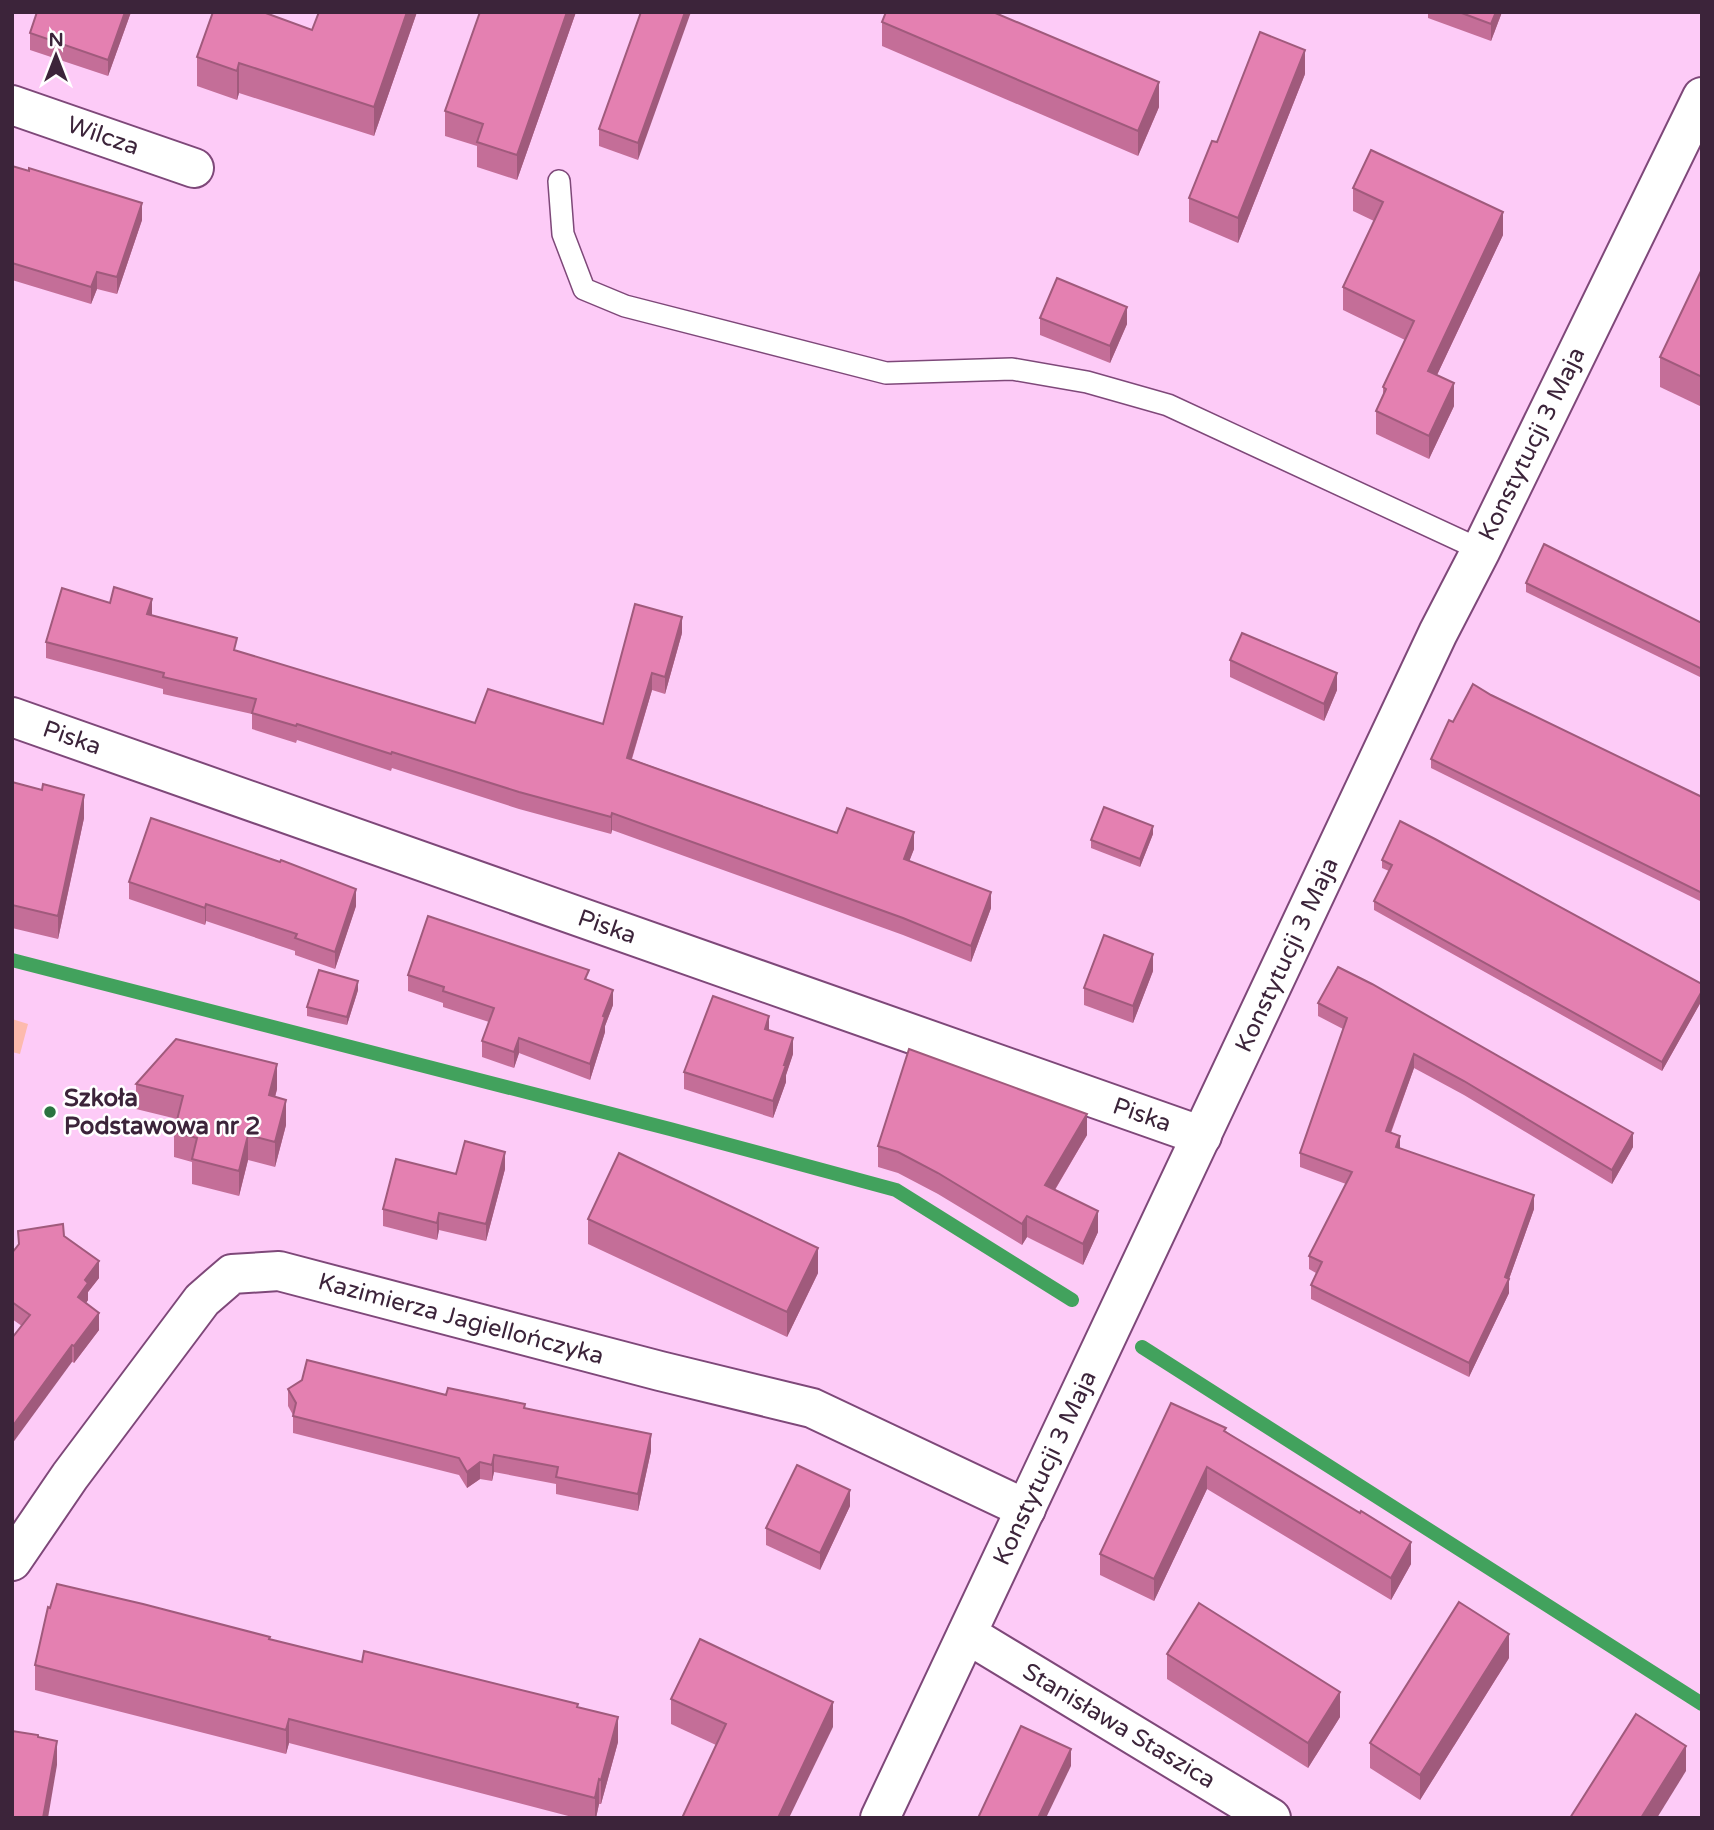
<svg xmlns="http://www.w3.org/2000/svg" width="1714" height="1830" viewBox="0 0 1714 1830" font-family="'Varela Round',sans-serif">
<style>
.green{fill:#fdbaae}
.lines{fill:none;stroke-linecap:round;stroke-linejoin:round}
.stream{stroke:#42a25d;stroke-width:14}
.service-casing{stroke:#7e4879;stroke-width:24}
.minor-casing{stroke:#7e4879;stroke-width:42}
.service{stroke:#fff;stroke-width:21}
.minor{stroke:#fff;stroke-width:38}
.wall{fill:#c46e98}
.shaded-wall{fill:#a05a7c}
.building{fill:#e480b1;stroke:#a05a7c;stroke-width:2}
.poi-dot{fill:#2b7340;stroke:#fff;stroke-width:2.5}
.labels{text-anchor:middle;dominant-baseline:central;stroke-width:5;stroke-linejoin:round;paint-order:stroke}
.street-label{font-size:24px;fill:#3c243a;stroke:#fff}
.poi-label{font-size:24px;font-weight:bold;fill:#3c243a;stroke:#fff;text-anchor:start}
</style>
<rect width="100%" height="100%" fill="#fdcbf7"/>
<polygon class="green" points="12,1019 28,1024 20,1054 12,1052"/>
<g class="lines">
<g class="stream">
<polyline points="12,960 670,1129 896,1190 1072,1300"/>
<polyline points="1142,1347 1702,1704"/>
</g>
<defs>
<polyline id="service" points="559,181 563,234 584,289 625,306 886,373 1012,369 1087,382 1168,405 1481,550"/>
<g id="minor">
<polyline points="12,105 194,168"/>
<polyline points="12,717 1202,1136"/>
<polyline points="12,1561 70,1476 202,1300 232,1274 279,1271 660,1371 812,1408 1026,1509"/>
<polyline points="967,1634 1271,1818"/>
<polyline points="880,1818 1438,633 1481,550 1702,97"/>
</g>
</defs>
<use href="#service" class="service-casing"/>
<use href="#minor" class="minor-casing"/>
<use href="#service" class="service"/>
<use href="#minor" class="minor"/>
</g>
<g class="wall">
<polygon points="131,12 108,76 30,50 30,33"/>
<polygon points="417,12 374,136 239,93 237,100 197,86 197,57 312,30"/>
<polygon points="576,12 517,180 477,167 477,146 445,136 445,111"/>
<polygon points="641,12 638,160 599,146 599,129"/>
<polygon points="1428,12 1502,12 1491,41 1428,18"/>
<polygon points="882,22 1159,107 1138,156 882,46"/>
<polygon points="1305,74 1238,243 1189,222 1189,198 1217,142"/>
<polygon points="12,166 142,220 117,294 97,289 91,304 12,280"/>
<polygon points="1353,188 1503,235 1437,375 1454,406 1429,459 1376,434 1376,411 1383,395 1383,387 1405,340 1343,310 1343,287 1374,221 1353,211"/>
<polygon points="1702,269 1702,407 1660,387 1660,357"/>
<polygon points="1040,318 1127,324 1110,363 1040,335"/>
<polygon points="1526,583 1702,623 1702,678 1526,592"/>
<polygon points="110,603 152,615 237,651 475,723 603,724 682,633 665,694 652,690 632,759 837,833 914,849 909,861 991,908 971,962 903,935 612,830 611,834 519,809 392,768 391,771 297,740 296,743 252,729 252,714 163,694 163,689 46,658 46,642"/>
<polygon points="1230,660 1337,690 1324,721 1230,677"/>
<polygon points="1491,695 1702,797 1702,902 1431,768 1431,759"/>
<polygon points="12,782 84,818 58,939 12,928"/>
<polygon points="1153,834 1140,867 1091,848 1091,840"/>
<polygon points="1382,860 1702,984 1702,1000 1662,1071 1374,910 1374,901 1389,871 1382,868"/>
<polygon points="129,882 356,906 335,969 295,955 295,951 206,921 205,925 129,899"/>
<polygon points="1153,971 1133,1023 1084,1005 1084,988"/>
<polygon points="408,975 589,981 613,1005 605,1026 605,1032 590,1080 519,1053 514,1068 482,1057 482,1041 489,1022 443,1007 443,1003 408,991"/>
<polygon points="358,990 347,1025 307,1016 307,1007"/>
<polygon points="1318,1003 1633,1147 1612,1184 1464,1095 1414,1068 1391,1133 1400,1148 1534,1209 1509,1279 1509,1293 1469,1377 1311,1299 1311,1285 1316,1273 1309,1269 1309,1256 1346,1184 1300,1167 1300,1153 1343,1029 1318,1016"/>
<polygon points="769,1030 793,1054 786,1075 786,1082 773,1118 684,1089 684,1072"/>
<polygon points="136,1084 277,1089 275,1097 286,1125 275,1167 248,1160 239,1196 192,1184 192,1162 174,1157 174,1132 177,1119 136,1109"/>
<polygon points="1087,1135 1055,1190 1098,1232 1083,1265 1027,1237 1022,1245 938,1194 898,1173 878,1167 878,1146"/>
<polygon points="505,1169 486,1241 439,1230 437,1240 383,1226 383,1209 456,1174"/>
<polygon points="588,1219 818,1273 787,1337 588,1244"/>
<polygon points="18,1231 64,1236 99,1278 88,1292 88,1300 86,1303 99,1330 74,1363 12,1319 12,1253 18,1246"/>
<polygon points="288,1389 446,1395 525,1408 651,1451 638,1511 556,1494 556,1484 494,1472 492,1481 480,1479 467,1488 459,1475 293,1433 293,1415 288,1406"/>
<polygon points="1226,1431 1411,1564 1391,1600 1207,1489 1154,1601 1100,1575 1100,1554"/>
<polygon points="850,1506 820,1570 766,1545 766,1528"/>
<polygon points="270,1640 362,1662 578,1707 618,1742 601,1804 599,1804 596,1818 576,1818 289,1743 286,1754 35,1690 35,1665"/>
<polygon points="1167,1654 1340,1717 1308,1768 1167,1679"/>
<polygon points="1509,1658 1420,1800 1370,1768 1370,1743"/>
<polygon points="671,1699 833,1727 716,1745 671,1724"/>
</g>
<g class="shaded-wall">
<polygon points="125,12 131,12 108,76 108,60"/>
<polygon points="407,12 417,12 374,136 374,107"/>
<polygon points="567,12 576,12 517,180 517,155"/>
<polygon points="685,12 691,12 638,160 638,143"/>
<polygon points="1496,12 1502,12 1491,41 1491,24"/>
<polygon points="1305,50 1305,74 1238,243 1238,218"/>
<polygon points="239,63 239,93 237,100 237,71"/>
<polygon points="1159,82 1159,107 1138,156 1138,131"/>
<polygon points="142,203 142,220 117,294 117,277"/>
<polygon points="1503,212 1503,235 1428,394 1428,371"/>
<polygon points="97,272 97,289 91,304 91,287"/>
<polygon points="1127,307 1127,324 1110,363 1110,346"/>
<polygon points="1454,383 1454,406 1429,459 1429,436"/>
<polygon points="152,599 152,616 147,614"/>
<polygon points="682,617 682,633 665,694 665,677"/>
<polygon points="652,673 652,690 627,774 627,758"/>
<polygon points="1337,673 1337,690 1324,721 1324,704"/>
<polygon points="84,795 84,818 58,939 58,916"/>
<polygon points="612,813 612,830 611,834 611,817"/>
<polygon points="1153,826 1153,834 1140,867 1140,859"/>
<polygon points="914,832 914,849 904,875 904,859"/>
<polygon points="356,889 356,906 335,969 335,952"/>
<polygon points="991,892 991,908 971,962 971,946"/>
<polygon points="206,904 206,921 205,925 205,908"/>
<polygon points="1153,954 1153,971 1133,1023 1133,1006"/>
<polygon points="358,981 358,990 347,1025 347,1017"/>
<polygon points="613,990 613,1005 605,1026 605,1032 590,1080 590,1064 603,1016"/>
<polygon points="1702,991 1702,1000 1662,1071 1662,1062"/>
<polygon points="769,1016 769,1032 765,1029"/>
<polygon points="519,1038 519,1053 514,1068 514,1052"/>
<polygon points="793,1038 793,1054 786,1075 786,1082 773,1118 773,1101"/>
<polygon points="1414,1054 1414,1068 1386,1145 1386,1131"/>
<polygon points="277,1064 277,1089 269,1120 269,1095"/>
<polygon points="286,1100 286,1125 275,1167 275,1142"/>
<polygon points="1087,1114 1087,1135 1045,1206 1045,1185"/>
<polygon points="1633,1133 1633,1147 1612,1184 1612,1170"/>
<polygon points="248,1135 248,1160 239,1196 239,1171"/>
<polygon points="1400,1136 1400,1150 1396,1147"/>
<polygon points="505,1152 505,1169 486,1241 486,1224"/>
<polygon points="1534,1195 1534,1209 1509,1279 1509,1293 1469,1377 1469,1363 1505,1277"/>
<polygon points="1098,1211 1098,1232 1083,1265 1083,1244"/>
<polygon points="439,1213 439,1230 437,1240 437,1223"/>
<polygon points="1027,1216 1027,1237 1022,1245 1022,1224"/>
<polygon points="818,1248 818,1273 787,1337 787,1312"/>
<polygon points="99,1261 99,1278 88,1292 88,1300 78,1314 78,1297 85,1280"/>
<polygon points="99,1313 99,1330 74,1363 74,1346"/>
<polygon points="72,1345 72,1362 12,1444 12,1427"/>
<polygon points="651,1434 651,1451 638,1511 638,1494"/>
<polygon points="494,1455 494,1472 492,1481 492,1465"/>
<polygon points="480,1462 480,1479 467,1488 467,1472"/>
<polygon points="1207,1467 1207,1489 1154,1601 1154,1579"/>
<polygon points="850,1490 850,1506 820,1570 820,1553"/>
<polygon points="1411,1542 1411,1564 1391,1600 1391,1578"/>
<polygon points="1509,1634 1509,1658 1420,1800 1420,1775"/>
<polygon points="1340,1692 1340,1717 1308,1768 1308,1743"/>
<polygon points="833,1702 833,1727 789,1818 778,1818"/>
<polygon points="618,1717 618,1742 601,1804 601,1780"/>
<polygon points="289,1719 289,1743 286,1754 286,1730"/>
<polygon points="57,1741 57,1765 48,1818 43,1818"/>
<polygon points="1686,1746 1686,1771 1657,1818 1641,1818"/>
<polygon points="1071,1749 1071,1766 1046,1818 1038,1818"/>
<polygon points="599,1779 599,1804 596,1818 595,1818 595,1798"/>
</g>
<g class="building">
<polygon points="37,12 125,12 108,60 30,33"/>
<polygon points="213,12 263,12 312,30 319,12 407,12 374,107 239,63 237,71 197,57"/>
<polygon points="480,12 567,12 517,155 477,142 483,124 445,111"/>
<polygon points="641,12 685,12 638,143 599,129"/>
<polygon points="886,12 993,12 1159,82 1138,131 882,22"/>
<polygon points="1459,12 1496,12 1491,24"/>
<polygon points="1260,32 1305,50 1238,218 1189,198 1212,141 1217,142"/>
<polygon points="1371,150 1503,212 1428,371 1454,383 1429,436 1376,411 1386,389 1383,387 1414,321 1343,287 1383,202 1353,188"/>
<polygon points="12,166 29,171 29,168 142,203 117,277 97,272 91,287 12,263"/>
<polygon points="1702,269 1702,377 1660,357"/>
<polygon points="1057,278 1127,307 1110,346 1040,318"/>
<polygon points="1544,544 1702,623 1702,669 1526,583"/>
<polygon points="114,587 152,599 147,614 237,638 234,650 475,723 488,689 603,724 635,604 682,617 665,677 652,673 627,758 837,833 847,808 914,832 904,859 991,892 971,946 903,918 612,813 611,817 519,792 392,752 391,754 297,724 296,726 252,713 256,699 163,677 164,673 46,642 62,588 110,603"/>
<polygon points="1242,633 1337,673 1324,704 1230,660"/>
<polygon points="1473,684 1491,695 1702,797 1702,893 1431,759 1449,720 1453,722"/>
<polygon points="12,782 42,790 43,784 84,795 58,916 12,905"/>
<polygon points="1104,807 1153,826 1140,859 1091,840"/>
<polygon points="151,818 280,862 281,860 356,889 335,952 295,938 297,934 206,904 205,908 129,882"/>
<polygon points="1400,821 1435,839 1702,984 1702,991 1662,1062 1374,901 1392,865 1382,860"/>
<polygon points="428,916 589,970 585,979 613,990 603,1016 605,1017 590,1064 519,1038 514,1052 482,1041 494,1008 443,991 444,987 408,975"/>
<polygon points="1104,935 1153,954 1133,1006 1084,988"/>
<polygon points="1338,967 1372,984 1633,1133 1612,1170 1464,1081 1414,1054 1386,1131 1400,1136 1396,1147 1534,1195 1505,1277 1509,1279 1469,1363 1311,1285 1322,1262 1309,1256 1352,1172 1300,1153 1347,1018 1318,1003"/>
<polygon points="319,970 358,981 347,1017 307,1007"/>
<polygon points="713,996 769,1016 765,1029 793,1038 784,1065 786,1065 773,1101 684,1072"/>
<polygon points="176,1039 277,1064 269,1095 286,1100 275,1142 248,1135 239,1171 192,1159 197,1138 174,1132 183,1096 136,1084"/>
<polygon points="909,1049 1087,1114 1045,1185 1098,1211 1083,1244 1027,1216 1022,1224 938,1173 898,1152 878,1146"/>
<polygon points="465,1141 505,1152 486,1224 439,1213 437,1223 383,1209 396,1159 456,1174"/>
<polygon points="619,1153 818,1248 787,1312 588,1219"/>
<polygon points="63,1224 64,1236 99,1261 85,1280 88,1283 78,1297 99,1313 74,1346 72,1345 12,1427 12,1338 30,1315 12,1302 12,1253 19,1244 18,1231"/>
<polygon points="307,1360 446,1395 448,1388 525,1404 524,1408 651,1434 638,1494 556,1477 558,1467 494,1455 492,1465 480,1462 467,1472 459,1458 293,1416 296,1403 288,1389 302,1380"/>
<polygon points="1171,1403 1226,1428 1224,1431 1360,1513 1361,1511 1411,1542 1391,1578 1207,1467 1154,1579 1100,1554"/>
<polygon points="797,1465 850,1490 820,1553 766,1528"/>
<polygon points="57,1584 143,1604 270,1637 269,1639 362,1662 364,1651 578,1704 577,1707 618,1717 601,1780 599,1779 595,1798 289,1719 286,1730 35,1665 48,1607 50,1608"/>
<polygon points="1459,1602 1509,1634 1420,1775 1370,1743"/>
<polygon points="1199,1603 1340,1692 1308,1743 1167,1654"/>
<polygon points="700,1639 833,1702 778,1818 682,1818 726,1724 671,1699"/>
<polygon points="1636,1714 1686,1746 1641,1818 1570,1818"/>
<polygon points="1021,1726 1071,1749 1038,1818 978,1818"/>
<polygon points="12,1731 38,1735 38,1737 57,1741 43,1818 12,1818"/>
</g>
<circle class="poi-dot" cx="50" cy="1112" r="7"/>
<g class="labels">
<g class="street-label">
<text transform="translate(103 136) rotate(19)">Wilcza</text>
<text transform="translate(1532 444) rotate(-64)">Konstytucji 3 Maja</text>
<text transform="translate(72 738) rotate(19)">Piska</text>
<text transform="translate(607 927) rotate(19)">Piska</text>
<text transform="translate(1287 955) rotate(-65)">Konstytucji 3 Maja</text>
<text transform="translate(1142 1115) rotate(19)">Piska</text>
<text transform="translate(461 1319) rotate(15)">Kazimierza Jagiellończyka</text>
<text transform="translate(1045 1468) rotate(-65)">Konstytucji 3 Maja</text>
<text transform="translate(1119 1726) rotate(31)">Stanisława Staszica</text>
</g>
<g class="poi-label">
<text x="64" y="1098">Szkoła<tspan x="64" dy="28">Podstawowa nr 2</tspan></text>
</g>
</g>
<rect width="1714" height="1830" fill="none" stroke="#3c243a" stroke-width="28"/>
<g transform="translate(56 56)" stroke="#ffffff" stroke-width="5" paint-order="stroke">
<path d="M0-5L12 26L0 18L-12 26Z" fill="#3c243a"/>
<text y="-10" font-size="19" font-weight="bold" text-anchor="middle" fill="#3c243a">N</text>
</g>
</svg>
